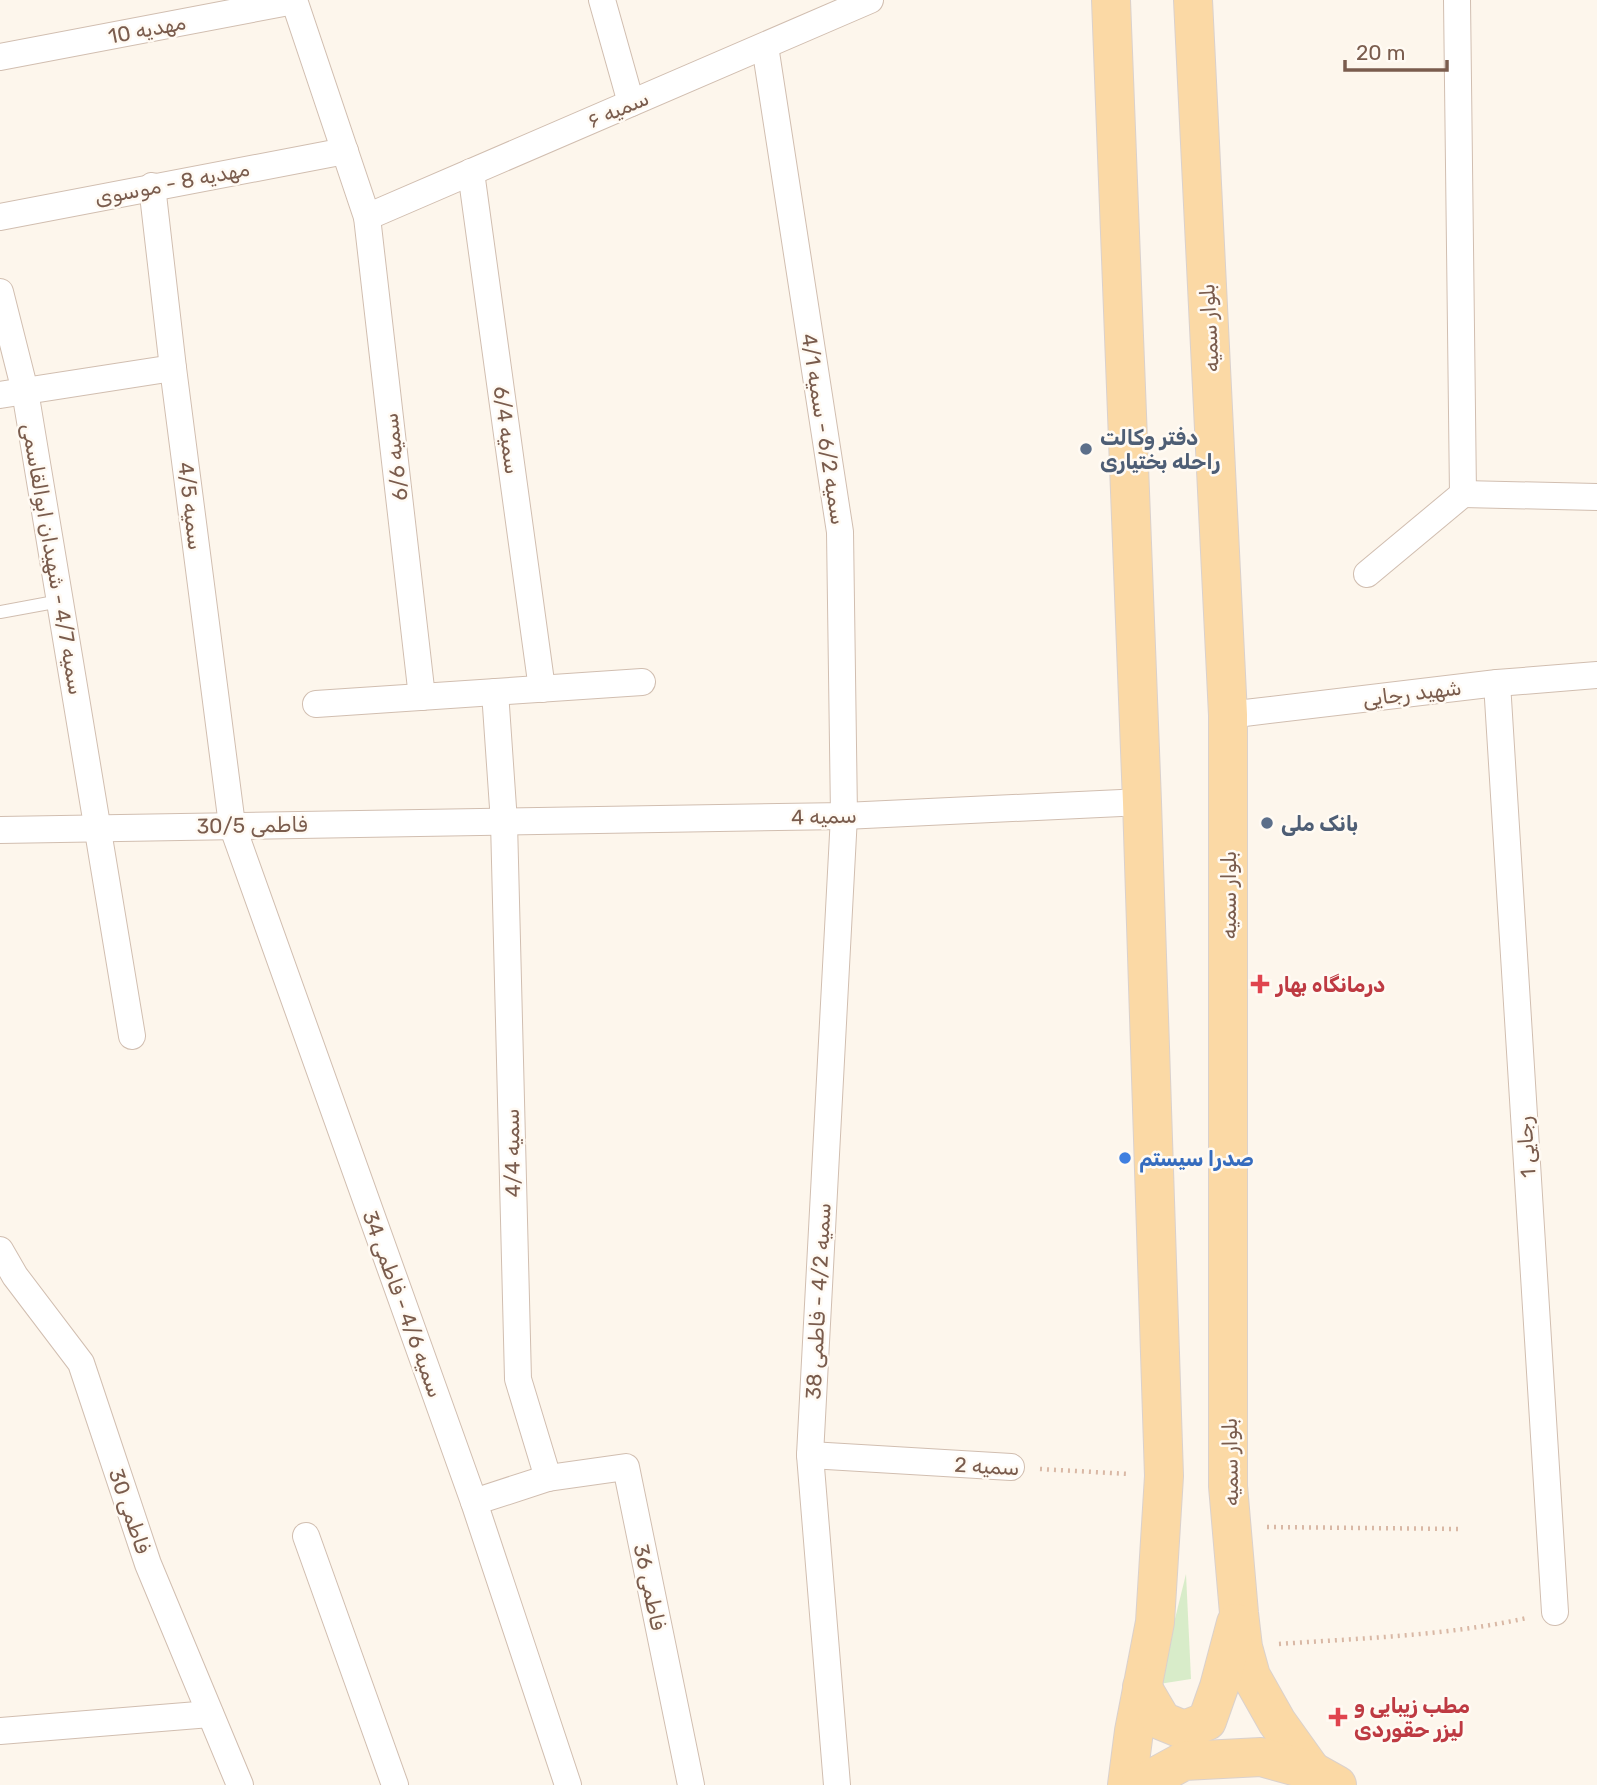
<svg xmlns="http://www.w3.org/2000/svg" width="1597" height="1785" viewBox="0 0 1597 1785" font-family="Rubik,'Noto Naskh Arabic',sans-serif">
<style>
.green{fill:#d8ecc9}
.lines{fill:none;stroke-linecap:round;stroke-linejoin:round}
.lane-casing{stroke:#d1beb0;stroke-width:14}
.street-casing{stroke:#d1beb0;stroke-width:28}
.primary-casing{stroke:#dad1cd;stroke-width:40}
.path{stroke:#d9b8a5;stroke-width:4.5;stroke-dasharray:2 5;stroke-linecap:butt}
.lane{stroke:#fff;stroke-width:12}
.street{stroke:#fff;stroke-width:26}
.primary{stroke:#fbd9a5;stroke-width:38}
.service-dot{fill:#5c6f8a;stroke:#fffaf3;stroke-width:2.5}
.health-dot{fill:#e0444e;stroke:#fffaf3;stroke-width:2.5}
.shop-dot{fill:#3f7fe0;stroke:#fffaf3;stroke-width:2.5}
.labels{text-anchor:middle;dominant-baseline:central;stroke-width:5;stroke-linejoin:round;paint-order:stroke}
.street-label{font-size:21px;fill:#7a5c4d;stroke:#fffaf3}
.service-label{font-size:21px;font-weight:bold;fill:#4e5e75;stroke:#fffaf3;text-anchor:start}
.health-label{font-size:21px;font-weight:bold;fill:#be3a42;stroke:#fffaf3;text-anchor:start}
.shop-label{font-size:21px;font-weight:bold;fill:#366cbe;stroke:#fffaf3;text-anchor:start}
</style>
<rect width="100%" height="100%" fill="#fdf6ec"/>
<polygon class="green" points="1186,1574 1191,1679 1159,1684"/>
<g class="lines">
<defs>
<polyline id="lane" points="0,612 60,601"/>
<g id="street">
<polyline points="294,0 367,217 422,697"/>
<polyline points="602,0 631,103"/>
<polyline points="765,46 840,532 844,816 810,1455 837,1785"/>
<polyline points="0,57 294,1"/>
<polyline points="471,172 542,689"/>
<polyline points="152,186 173,368 232,825 474,1502 568,1785"/>
<polyline points="0,217 345,151"/>
<polyline points="367,217 870,0"/>
<polyline points="0,292 25,391 132,1036"/>
<polyline points="0,395 173,368"/>
<polyline points="1463,494 1597,497"/>
<polyline points="1367,574 1463,494 1457,0"/>
<polyline points="1497,683 1555,1612"/>
<polyline points="495,692 504,822 518,1379 548,1478"/>
<polyline points="316,704 642,682"/>
<polyline points="1228,715 1497,683 1597,675"/>
<polyline points="0,830 844,816 1142,802"/>
<polyline points="0,1250 15,1276 81,1363 148,1564 240,1785"/>
<polyline points="810,1455 1011,1467"/>
<polyline points="474,1502 548,1478 626,1467 691,1785"/>
<polyline points="306,1536 395,1785"/>
<polyline points="0,1731 210,1714"/>
</g>
<g id="primary">
<polyline points="1111,0 1142,802 1164,1476 1155,1622 1134,1731 1127,1785"/>
<polyline points="1193,0 1228,715 1228,1486 1239,1613 1243,1647 1251,1676 1277,1722 1312,1771"/>
<polyline points="1142,1687 1162,1721 1184,1730 1207,1721 1219,1687 1236,1623"/>
<polyline points="1140,1785 1184,1761 1261,1757 1312,1771 1337,1785"/>
</g>
</defs>
<use href="#lane" class="lane-casing"/>
<use href="#street" class="street-casing"/>
<use href="#primary" class="primary-casing"/>
<g class="path">
<polyline points="1040,1469 1129,1474"/>
<polyline points="1267,1527 1461,1529"/>
<path d="M 1279,1644 C 1362,1638 1445,1636 1527,1618"/>
</g>
<use href="#lane" class="lane"/>
<use href="#street" class="street"/>
<use href="#primary" class="primary"/>
</g>
<g class="service-dot">
<circle cx="1086" cy="449" r="7"/>
<circle cx="1267" cy="823" r="7"/>
</g>
<g class="health-dot">
<path d="M1256.5 973.5h7v7h7v7h-7v7h-7v-7h-7v-7h7z"/>
<path d="M1334.5 1706.5h7v7h7v7h-7v7h-7v-7h-7v-7h7z"/>
</g>
<circle class="shop-dot" cx="1125" cy="1158" r="7"/>
<g class="labels">
<g class="street-label">
<text transform="translate(147 29) rotate(-11)">مهدیه 10</text>
<text transform="translate(618 109) rotate(-23)">سمیه ۶</text>
<text transform="translate(172 183) rotate(-11)">مهدیه 8 - موسوی</text>
<text transform="translate(1209 328) rotate(-93)">بلوار سمیه</text>
<text transform="translate(824 429) rotate(81)">سمیه 6/2 - سمیه 4/1</text>
<text transform="translate(507 430) rotate(82)">سمیه 6/4</text>
<text transform="translate(395 457) rotate(-97)">سمیه 6/6</text>
<text transform="translate(191 506) rotate(83)">سمیه 4/5</text>
<text transform="translate(53 559) rotate(80)">سمیه 4/7 - شهیدان ابوالقاسمی</text>
<text transform="translate(1412 693) rotate(-7)">شهید رجایی</text>
<text transform="translate(824 816) rotate(-2)">سمیه 4</text>
<text transform="translate(252 825) rotate(-1)">فاطمی 30/5</text>
<text transform="translate(1228 895) rotate(-90)">بلوار سمیه</text>
<text transform="translate(1526 1147) rotate(-94)">رجایی 1</text>
<text transform="translate(512 1153) rotate(-91)">سمیه 4/4</text>
<text transform="translate(818 1301) rotate(-87)">سمیه 4/2 - فاطمی 38</text>
<text transform="translate(403 1304) rotate(70)">سمیه 4/6 - فاطمی 34</text>
<text transform="translate(1230 1462) rotate(-91)">بلوار سمیه</text>
<text transform="translate(987 1466) rotate(3)">سمیه 2</text>
<text transform="translate(130 1511) rotate(71)">فاطمی 30</text>
<text transform="translate(650 1587) rotate(78)">فاطمی 36</text>
</g>
<g class="service-label">
<text x="1100" y="437">دفتر وکالت<tspan x="1100" dy="24">راحله بختیاری</tspan></text>
<text x="1281" y="823">بانک ملی</text>
</g>
<g class="health-label">
<text x="1276" y="984">درمانگاه بهار</text>
<text x="1354" y="1705">مطب زیبایی و<tspan x="1354" dy="24">لیزر حقوردی</tspan></text>
</g>
<g class="shop-label">
<text x="1139" y="1158">صدرا سیستم</text>
</g>
</g>
<path d="M1345 60v10h102v-10" fill="none" stroke="#7a5c4d" stroke-width="3.5"/>
<text x="1356" y="60" font-size="21" fill="#7a5c4d" stroke="#fffaf3" stroke-width="5" paint-order="stroke">20 m</text>
</svg>
